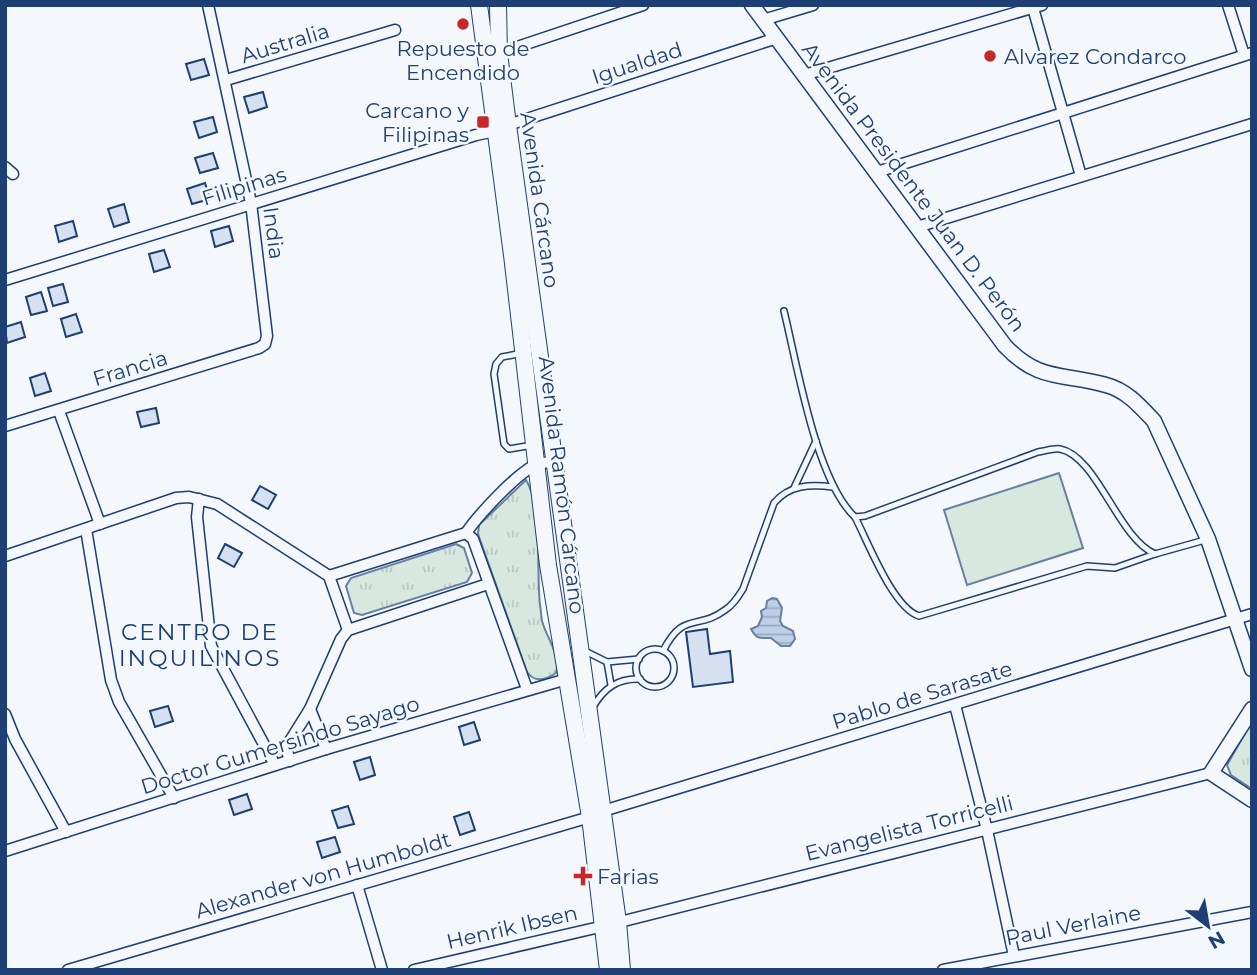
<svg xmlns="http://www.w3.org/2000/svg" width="1257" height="975" viewBox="0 0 1257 975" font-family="Montserrat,sans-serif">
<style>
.grass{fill:url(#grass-tufts);stroke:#687fa3;stroke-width:2}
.garden{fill:#d7e8df;stroke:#687fa3;stroke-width:2}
.water{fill:url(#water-rules);stroke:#687fa3;stroke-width:2}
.building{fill:#d5e0f0;stroke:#1d3f73;stroke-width:2}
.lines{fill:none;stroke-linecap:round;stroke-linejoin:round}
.service-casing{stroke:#1d3f73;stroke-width:8}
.minor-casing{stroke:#1d3f73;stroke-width:13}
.secondary-casing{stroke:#1d3f73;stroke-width:17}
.primary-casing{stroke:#1d3f73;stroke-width:18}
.service{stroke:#f4f7fb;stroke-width:5}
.minor{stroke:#f4f7fb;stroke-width:10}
.secondary{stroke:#f4f7fb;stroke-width:14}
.primary{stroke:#f4f7fb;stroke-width:16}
.poi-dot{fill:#c62828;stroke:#f4f7fb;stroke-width:2.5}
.labels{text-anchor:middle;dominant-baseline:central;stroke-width:5;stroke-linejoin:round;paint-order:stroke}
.street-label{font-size:21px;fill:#1d3f73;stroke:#f4f7fb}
.poi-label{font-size:21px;fill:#1d3f73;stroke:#f4f7fb;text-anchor:start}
.neighbourhood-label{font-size:23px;letter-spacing:2px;fill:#1d3f73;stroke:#f4f7fb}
</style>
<defs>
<pattern id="grass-tufts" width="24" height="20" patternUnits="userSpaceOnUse" patternTransform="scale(1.75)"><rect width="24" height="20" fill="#d7e8df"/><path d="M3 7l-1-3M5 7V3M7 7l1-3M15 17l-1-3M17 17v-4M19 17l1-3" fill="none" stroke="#b8c8c3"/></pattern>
<pattern id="water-rules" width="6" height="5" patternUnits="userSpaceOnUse" patternTransform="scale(1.75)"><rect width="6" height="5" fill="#bed0e5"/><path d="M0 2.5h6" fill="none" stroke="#9aaabe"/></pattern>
</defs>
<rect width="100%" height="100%" fill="#f4f7fb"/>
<g class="grass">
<path d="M 526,480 C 543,507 536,571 540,605 C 541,610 541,616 542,621 C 547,639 561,655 556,673 C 545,680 535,683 527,672 L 478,534 L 479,525 Z"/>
<polygon points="456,544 464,548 472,573 467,582 362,615 354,613 346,586 351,578"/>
<polygon points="1252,721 1252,789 1231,775 1227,765"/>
</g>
<polygon class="garden" points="1059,473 1083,548 967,585 944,510"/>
<path class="water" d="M 772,598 L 777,599 L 782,608 L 780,621 L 783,626 L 793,631 L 795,639 L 790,646 L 781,646 L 771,638 C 760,638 757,640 751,629 L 758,626 L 762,617 L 761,611 L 766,608 L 767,601 Z"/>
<g class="building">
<polygon points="204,59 209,75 191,80 186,64"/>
<polygon points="263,92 267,107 249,113 244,97"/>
<polygon points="213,117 217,132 199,138 194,122"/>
<polygon points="213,153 218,168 200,173 195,158"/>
<polygon points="205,183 210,199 192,204 187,189"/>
<polygon points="124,204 129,222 114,227 108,209"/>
<polygon points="73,221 77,236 59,242 55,226"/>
<polygon points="229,226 233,241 215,247 211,231"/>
<polygon points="164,250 170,267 154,272 149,254"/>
<polygon points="63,284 68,302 53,306 48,288"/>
<polygon points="41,292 47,311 31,315 26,297"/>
<polygon points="76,314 82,332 66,337 61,319"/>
<polygon points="21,322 25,337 7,343 5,327"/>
<polygon points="45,373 51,391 35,396 30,378"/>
<polygon points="156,408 159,423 141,427 137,412"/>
<polygon points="260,486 276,495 268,509 252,500"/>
<polygon points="225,544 242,553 234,567 218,558"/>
<polygon points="707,629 710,654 730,651 733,682 693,687 686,632"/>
<polygon points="168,706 173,721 155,727 150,711"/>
<polygon points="474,722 480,740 464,745 459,727"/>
<polygon points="370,757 375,775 360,780 354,762"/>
<polygon points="247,794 252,809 234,815 229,800"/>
<polygon points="348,806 354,824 338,828 332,811"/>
<polygon points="469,812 475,830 460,835 454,817"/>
<polygon points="335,837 340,852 322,858 317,842"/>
</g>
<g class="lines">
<defs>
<g id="service">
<path d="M 784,311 C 797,364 816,481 855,517 L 865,516 L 1038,452 C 1045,451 1054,448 1060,449 C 1097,456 1118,538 1155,554 L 1205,540"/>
<polyline points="523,353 502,357 496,364 494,374 504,444 509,449 533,445"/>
<polyline points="794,488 816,441"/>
<path d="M 855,517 C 868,542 893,608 919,616 L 1087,566 L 1115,568 L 1155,554"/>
<circle cx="655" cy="668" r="19"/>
<polyline points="585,651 607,662 639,659"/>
<path d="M 663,651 C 684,610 697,631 725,610 C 733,605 738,597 743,589 L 774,503 C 789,485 810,484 833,487"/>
<polyline points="607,662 611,685"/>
<path d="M 593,707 C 604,688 618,678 640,679"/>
</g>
<g id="minor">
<polyline points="1228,5 1244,55"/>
<polyline points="1033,8 1081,176"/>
<polyline points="763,20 813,5"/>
<polyline points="499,53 643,5"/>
<polyline points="804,75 1042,5"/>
<polyline points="226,80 395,30"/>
<polyline points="508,125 777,38"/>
<polyline points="5,167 13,174"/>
<polyline points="877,172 1252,53"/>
<polyline points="917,227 1252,124"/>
<polyline points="5,280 476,135 495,131"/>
<polyline points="59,411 100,524"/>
<polyline points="5,426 259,348 265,344 267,336 251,203 208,5"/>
<polyline points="199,499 197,517 211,646 275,765"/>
<polyline points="86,529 111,680 119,702 174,798"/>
<polyline points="466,533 473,539 527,689"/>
<polyline points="5,556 176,498 189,497 217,504 329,576 348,630"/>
<path d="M 329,576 L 466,533 C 480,513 513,478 533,466 C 539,462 547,463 554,462"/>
<polyline points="955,705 987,830 1014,956"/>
<polyline points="310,709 326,749"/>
<polyline points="5,714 15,739 66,832"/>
<polyline points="290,761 287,751 290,741 310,709 341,639 348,630 488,584"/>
<polyline points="603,811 1252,614"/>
<polyline points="5,851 326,749 567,679"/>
<polyline points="357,885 382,970"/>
<polyline points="68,970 590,817"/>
<polyline points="414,970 604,926 1211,773"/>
<polyline points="943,970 1252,912"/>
</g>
<g id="secondary">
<path d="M 752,5 L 1005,346 C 1039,382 1063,373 1106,385 C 1126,390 1140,406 1154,421 L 1208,539 L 1252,669"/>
<polyline points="1252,709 1211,773 1252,800"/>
</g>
<g id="primary">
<polyline points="479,5 512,255 548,565 590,817 608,970"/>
<polyline points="498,5 499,53 508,125 618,922 622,970"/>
</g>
</defs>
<use href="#service" class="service-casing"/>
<use href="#minor" class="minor-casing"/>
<use href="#secondary" class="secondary-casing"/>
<use href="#primary" class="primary-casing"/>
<use href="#service" class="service"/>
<use href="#minor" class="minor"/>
<use href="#secondary" class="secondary"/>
<use href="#primary" class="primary"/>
</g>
<g class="poi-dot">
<circle cx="463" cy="24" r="7"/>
<circle cx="990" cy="56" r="7"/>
<rect x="476" y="115" width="14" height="14" rx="3.5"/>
<path d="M579.5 865.5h7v7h7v7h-7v7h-7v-7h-7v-7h7z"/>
</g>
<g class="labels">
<g class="street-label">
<text transform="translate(285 43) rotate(-17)">Australia</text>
<text transform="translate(637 63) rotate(-18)">Igualdad</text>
<text transform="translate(244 186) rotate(-17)">Filipinas</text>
<text transform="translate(914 187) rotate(53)">Avenida Presidente Juan D. Perón</text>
<text transform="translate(540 200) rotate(82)">Avenida Cárcano</text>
<text transform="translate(274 233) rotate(83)">India</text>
<text transform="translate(130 368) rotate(-17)">Francia</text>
<text transform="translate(562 485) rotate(83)">Avenida Ramón Cárcano</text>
<text transform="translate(922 695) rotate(-17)">Pablo de Sarasate</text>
<text transform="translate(280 745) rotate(-17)">Doctor Gumersindo Sayago</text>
<text transform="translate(909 828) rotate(-14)">Evangelista Torricelli</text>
<text transform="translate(323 875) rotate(-16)">Alexander von Humboldt</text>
<text transform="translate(1073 925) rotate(-11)">Paul Verlaine</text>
<text transform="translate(512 927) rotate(-13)">Henrik Ibsen</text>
</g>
<g class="poi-label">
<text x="463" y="48" text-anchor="middle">Repuesto de<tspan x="463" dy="24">Encendido</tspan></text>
<text x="1004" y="56">Alvarez Condarco</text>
<text x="469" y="110" text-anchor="end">Carcano y<tspan x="469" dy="24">Filipinas</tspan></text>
<text x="597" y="876">Farias</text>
</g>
<g class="neighbourhood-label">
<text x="200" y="632">CENTRO DE<tspan x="200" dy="26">INQUILINOS</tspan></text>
</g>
</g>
<rect width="1257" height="975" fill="none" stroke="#1d3f73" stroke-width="14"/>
<g transform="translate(1208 926) rotate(149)" stroke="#f4f7fb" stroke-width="5" paint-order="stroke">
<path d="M0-5L12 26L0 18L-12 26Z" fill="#1d3f73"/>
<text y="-10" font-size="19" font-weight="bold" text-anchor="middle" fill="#1d3f73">N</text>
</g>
</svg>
